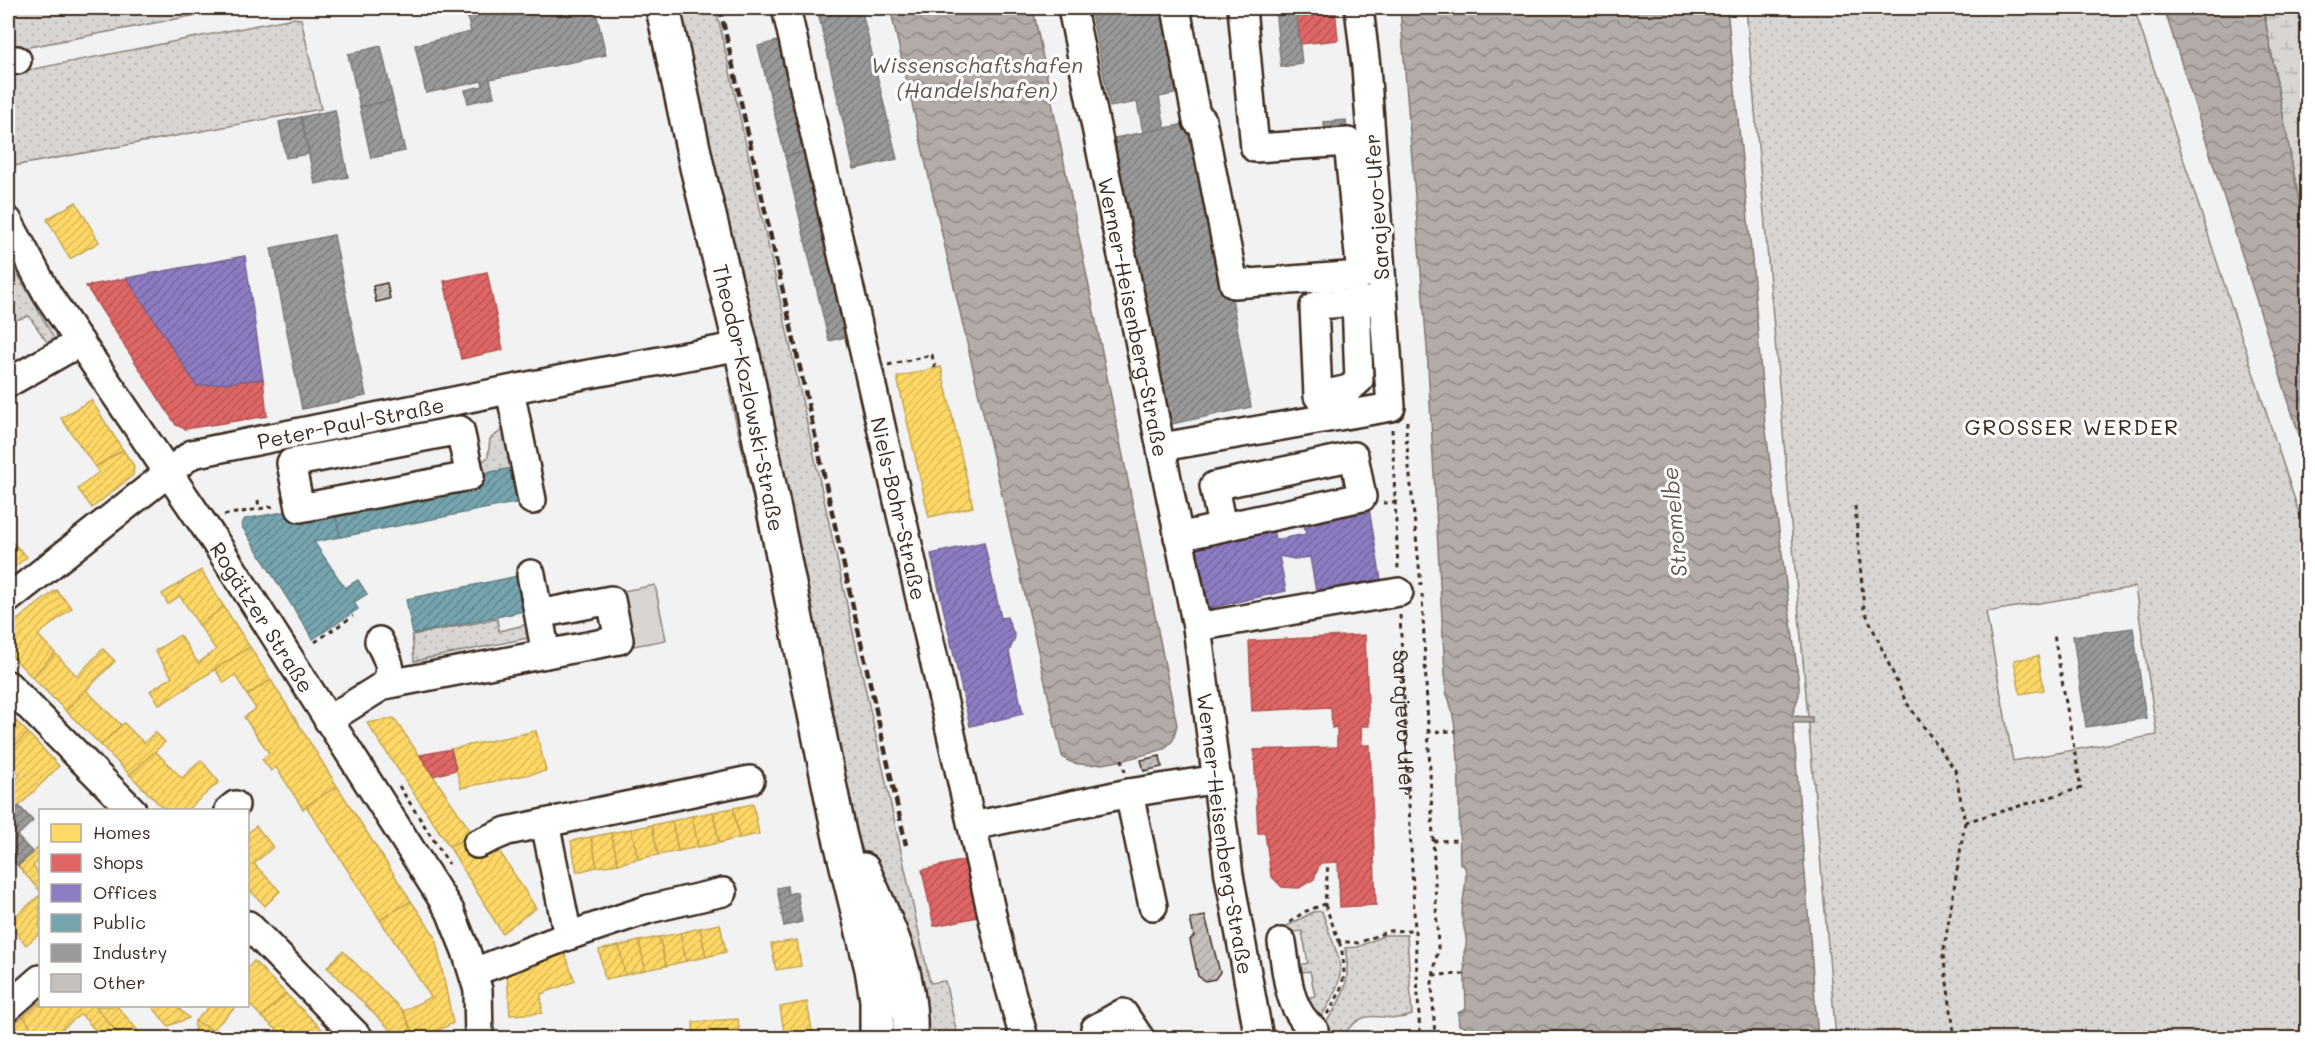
<svg xmlns="http://www.w3.org/2000/svg" width="2315" height="1046" viewBox="0 0 2315 1046" font-family="Mali,sans-serif">
<style>
.grass{fill:url(#grass-dots);stroke:#8a8078;stroke-width:1.5;fill-rule:evenodd}
.wetland{fill:url(#wetland-marsh);stroke:#8a8078;stroke-width:1.5}
.garden{fill:#d8d5d2;stroke:#8a8078;stroke-width:1.5}
.water{fill:url(#water-waves);stroke:#827770;stroke-width:1.5}
.homes{fill:url(#homes-hatch);stroke:#c4a450;stroke-width:1.5}
.shops{fill:url(#shops-hatch);stroke:#ae5450;stroke-width:1.5}
.offices{fill:url(#offices-hatch);stroke:#756392;stroke-width:1.5}
.public{fill:url(#public-hatch);stroke:#648084;stroke-width:1.5}
.industry{fill:url(#industry-hatch);stroke:#7d7874;stroke-width:1.5}
.building{fill:url(#building-hatch);stroke:#3b2a1e;stroke-width:1.5}
.lines{fill:none;stroke-linecap:round;stroke-linejoin:round}
.minor-casing{stroke:#3b2a1e;stroke-width:32}
.major-casing{stroke:#3b2a1e;stroke-width:38}
.path{stroke:#3b2a1e;stroke-width:3;stroke-dasharray:4.5 4.5;stroke-linecap:butt}
.minor{stroke:#fff;stroke-width:27}
.major{stroke:#fff;stroke-width:33}
.rail{stroke:#3b2a1e;stroke-width:4.5;stroke-dasharray:9 4.5;stroke-linecap:butt}
.labels{text-anchor:middle;dominant-baseline:central;stroke-width:6;stroke-linejoin:round;paint-order:stroke}
.street-label{font-size:21px;fill:#3b2a1e;stroke:#fff}
.water-label{font-size:22px;font-style:italic;fill:#65574e;stroke:#fff}
.neighbourhood-label{font-size:22px;letter-spacing:1.5px;fill:#3b2a1e;stroke:#fff}
</style>
<defs>
<pattern id="grass-dots" width="8" height="8" patternUnits="userSpaceOnUse" patternTransform="scale(1.5)"><rect width="8" height="8" fill="#d8d5d2"/><path d="M2 2h.1M6 6h.1" fill="none" stroke="#bab7b4" stroke-width="1.8" stroke-linecap="round"/></pattern>
<pattern id="wetland-marsh" width="20" height="14" patternUnits="userSpaceOnUse" patternTransform="scale(1.5)"><rect width="20" height="14" fill="#d8d5d2"/><path d="M1 5h8M5 5V1M11 12h8M15 12V8" fill="none" stroke="#bab7b4"/></pattern>
<pattern id="water-waves" width="16" height="10" patternUnits="userSpaceOnUse" patternTransform="scale(1.5)"><rect width="16" height="10" fill="#b2aba7"/><path d="M0 5q4-4 8 0t8 0" fill="none" stroke="#928b87"/></pattern>
<pattern id="homes-hatch" width="6" height="6" patternUnits="userSpaceOnUse" patternTransform="scale(1.5)"><rect width="6" height="6" fill="#ffd966"/><path d="M-1 1l2-2M0 6l6-6M5 7l2-2" fill="none" stroke="#dbba58"/></pattern>
<pattern id="shops-hatch" width="6" height="6" patternUnits="userSpaceOnUse" patternTransform="scale(1.5)"><rect width="6" height="6" fill="#e06666"/><path d="M-1 1l2-2M0 6l6-6M5 7l2-2" fill="none" stroke="#b75453"/></pattern>
<pattern id="offices-hatch" width="6" height="6" patternUnits="userSpaceOnUse" patternTransform="scale(1.5)"><rect width="6" height="6" fill="#8e7cc3"/><path d="M-1 1l2-2M0 6l6-6M5 7l2-2" fill="none" stroke="#75669e"/></pattern>
<pattern id="public-hatch" width="6" height="6" patternUnits="userSpaceOnUse" patternTransform="scale(1.5)"><rect width="6" height="6" fill="#76a5af"/><path d="M-1 1l2-2M0 6l6-6M5 7l2-2" fill="none" stroke="#62878e"/></pattern>
<pattern id="industry-hatch" width="6" height="6" patternUnits="userSpaceOnUse" patternTransform="scale(1.5)"><rect width="6" height="6" fill="#999"/><path d="M-1 1l2-2M0 6l6-6M5 7l2-2" fill="none" stroke="#7e7d7c"/></pattern>
<pattern id="building-hatch" width="6" height="6" patternUnits="userSpaceOnUse" patternTransform="scale(1.5)"><rect width="6" height="6" fill="#c6c0bd"/><path d="M-1 1l2-2M0 6l6-6M5 7l2-2" fill="none" stroke="#aba5a2"/></pattern>
</defs>
<rect width="100%" height="100%" fill="#f3f2f2"/>
<filter id="ink" filterUnits="userSpaceOnUse"><feTurbulence type="fractalNoise" baseFrequency=".0167" numOctaves="2"/><feDisplacementMap in="SourceGraphic" scale="12" xChannelSelector="R" yChannelSelector="G"/><feConvolveMatrix kernelMatrix="1 2 1 2 8 2 1 2 1" color-interpolation-filters="sRGB"/></filter>
<g filter="url(#ink)">
<g class="grass">
<polygon points="8,8 233,8 8,51"/>
<polygon points="671,8 716,8 930,983 945,981 958,1038 919,1038 865,856 848,811"/>
<path d="M 1746,8 L 2134,8 L 2307,537 L 2307,1038 L 1836,1038 ZM 2135,587 L 2157,735 L 2013,761 L 1986,612 Z"/>
<polygon points="293,18 301,19 321,109 8,167 8,74"/>
<polygon points="8,257 59,347 53,351 29,316 8,322"/>
<polygon points="729,389 735,400 791,670 733,409"/>
<polygon points="506,427 513,468 470,476 476,466 488,457 490,439"/>
<polygon points="497,619 499,631 533,623 530,651 528,638 414,661 412,635"/>
<path d="M 1322,911 C 1339,965 1354,968 1318,1021 L 1301,999 L 1315,996 L 1310,971 L 1296,973 L 1295,966 L 1308,963 L 1302,931 L 1288,933 L 1287,926 L 1313,912 Z"/>
<path d="M 1385,935 L 1407,935 L 1412,1015 C 1384,1026 1365,1000 1342,1038 L 1320,1038 C 1322,1028 1327,1021 1333,1012 C 1347,990 1350,974 1345,948 L 1358,947 Z"/>
</g>
<polygon class="wetland" points="2263,8 2307,8 2307,237 2303,223"/>
<polygon class="garden" points="655,585 666,640 634,646 623,591"/>
<g class="water">
<path d="M 890,8 L 1033,8 L 1177,725 L 1173,740 L 1164,749 C 1141,756 1079,776 1062,756 Z"/>
<path d="M 1400,8 L 1727,8 L 1753,270 L 1765,424 L 1799,684 L 1799,695 L 1792,716 L 1812,717 L 1812,723 L 1793,723 L 1818,1038 L 1467,1038 L 1467,1028 L 1459,1025 L 1458,1013 L 1466,1009 L 1464,952 C 1470,940 1462,927 1462,914 C 1462,898 1468,883 1465,867 L 1460,864 C 1458,819 1463,730 1446,692 L 1427,348 Z"/>
<polygon points="2164,8 2263,8 2303,223 2307,237 2307,460"/>
</g>
<g class="homes">
<polygon points="76,202 99,242 70,259 47,219"/>
<polygon points="941,367 973,507 929,517 897,377"/>
<polygon points="91,400 123,450 95,467 61,418"/>
<polygon points="123,450 134,466 133,475 92,508 78,489 99,472 95,467"/>
<polygon points="8,538 27,557 8,572"/>
<polygon points="201,570 224,607 199,625 180,596 168,604 162,594"/>
<polygon points="56,590 72,608 38,635 55,653 32,677 8,652 8,623 15,617 17,620"/>
<polygon points="224,607 250,647 160,705 150,691 172,677 155,651 180,635 198,663 216,650 199,625"/>
<polygon points="250,647 271,680 247,695 235,675 224,683 215,669"/>
<polygon points="103,649 115,661 66,711 32,677 55,653 77,676"/>
<polygon points="2038,656 2044,690 2020,694 2014,660"/>
<polygon points="271,680 337,786 303,809 276,767 271,771 262,759 269,753 244,717 256,709 247,695"/>
<polygon points="86,690 121,725 101,745 66,711"/>
<polygon points="8,713 28,733 8,752"/>
<polygon points="394,718 470,830 471,837 449,846 367,723"/>
<polygon points="124,723 144,743 155,732 165,742 130,775 101,745"/>
<polygon points="536,731 546,771 461,788 451,749"/>
<polygon points="28,733 59,766 8,817 8,787 20,775 8,762 8,752"/>
<polygon points="155,751 182,778 201,760 219,782 187,810 165,810 130,775"/>
<polygon points="337,786 411,901 380,920 306,806"/>
<polygon points="753,804 759,834 739,838 733,808"/>
<polygon points="733,808 739,838 719,843 713,812"/>
<polygon points="713,812 719,843 698,847 692,816"/>
<polygon points="692,816 698,847 678,851 672,821"/>
<polygon points="672,821 678,851 658,855 652,825"/>
<polygon points="652,825 658,855 638,859 631,829"/>
<polygon points="256,826 273,847 254,864 280,891 265,906 248,888 248,833"/>
<polygon points="631,829 638,859 618,864 611,833"/>
<polygon points="611,833 618,864 597,867 591,837"/>
<polygon points="471,837 492,845 497,853 500,852 536,908 502,933 449,846"/>
<polygon points="591,837 597,867 577,872 571,841"/>
<polygon points="40,846 40,859 33,866 40,874 40,891 18,866"/>
<polygon points="40,895 40,933 26,945 8,922"/>
<polygon points="411,901 435,936 453,1023 423,1038 416,1038 403,1011 431,997 380,920"/>
<polygon points="720,924 726,952 706,957 700,928"/>
<polygon points="700,928 706,957 686,961 680,933"/>
<polygon points="680,933 686,961 666,966 659,937"/>
<polygon points="659,937 666,966 645,970 639,941"/>
<polygon points="797,940 801,966 776,970 771,944"/>
<polygon points="639,941 645,970 625,975 619,946"/>
<polygon points="619,946 625,975 605,979 599,950"/>
<polygon points="343,951 403,1011 415,1038 399,1038 327,967"/>
<polygon points="564,952 575,981 541,994 542,1013 510,1015 507,974"/>
<polygon points="254,961 286,994 262,1017 248,1003 248,968"/>
<polygon points="286,994 330,1037 329,1038 291,1038 288,1036 286,1038 262,1017"/>
<polygon points="40,1002 40,1006 95,1006 122,1038 102,1038 81,1014 51,1038 36,1038 24,1016"/>
<polygon points="807,1002 813,1036 785,1038 780,1007"/>
<polygon points="95,1006 117,1006 140,1033 122,1038"/>
<polygon points="152,1006 176,1006 189,1018 168,1026"/>
<polygon points="210,1006 237,1006 212,1030 195,1021"/>
<polygon points="24,1016 34,1034 28,1038 8,1038 8,1029"/>
<polygon points="738,1019 740,1038 694,1038 693,1022"/>
<polygon points="195,1021 212,1030 212,1038 194,1038"/>
</g>
<g class="shops">
<polygon points="1296,8 1335,8 1338,40 1300,44"/>
<polygon points="487,272 503,350 461,359 444,281"/>
<polygon points="127,278 197,386 263,379 267,416 185,429 176,425 86,286"/>
<polygon points="1365,635 1369,726 1361,726 1362,745 1370,745 1376,905 1340,907 1338,862 1320,863 1314,879 1299,888 1282,887 1271,876 1265,833 1258,833 1254,750 1337,747 1337,727 1332,728 1331,707 1252,711 1249,641"/>
<polygon points="451,749 456,770 433,776 420,755"/>
<polygon points="965,860 978,917 934,926 922,870"/>
</g>
<g class="offices">
<polygon points="245,256 263,379 197,386 127,278"/>
<polygon points="1369,509 1381,580 1316,591 1310,557 1295,559 1279,556 1286,591 1209,608 1196,546 1273,529 1275,540 1306,534 1303,520"/>
<polygon points="984,542 1001,618 1007,617 1015,637 1009,652 1023,714 970,726 931,554"/>
</g>
<g class="public">
<polygon points="513,468 520,502 340,537 333,503"/>
<polygon points="333,503 340,537 314,542 345,588 358,580 367,594 354,602 358,609 313,639 241,525 245,519"/>
<polygon points="523,575 530,610 413,634 406,599"/>
</g>
<g class="industry">
<polygon points="465,8 595,8 606,55 490,79 494,97 468,103 465,90 483,86 482,81 426,93 415,45 471,32"/>
<polygon points="817,8 861,8 897,159 854,169"/>
<polygon points="1090,8 1175,8 1184,92 1159,97 1165,128 1143,132 1137,102 1110,107"/>
<polygon points="1275,8 1296,8 1302,64 1281,67"/>
<polygon points="778,41 804,152 785,156 758,46"/>
<polygon points="381,46 393,100 360,107 348,54"/>
<polygon points="393,100 405,151 371,158 360,107"/>
<polygon points="335,110 348,177 315,184 301,117"/>
<polygon points="301,117 309,154 286,158 279,122"/>
<polygon points="1346,120 1348,141 1326,143 1324,122"/>
<polygon points="1201,121 1251,407 1171,424 1114,138"/>
<polygon points="804,152 849,336 829,341 785,156"/>
<polygon points="334,235 366,396 302,409 271,248"/>
<polygon points="2133,628 2146,718 2086,727 2073,636"/>
<polygon points="19,806 33,821 17,836 33,853 18,866 8,854 8,817"/>
<polygon points="787,886 788,894 797,892 802,922 784,926 777,888"/>
</g>
<g class="building">
<polygon points="387,283 390,299 376,302 373,286"/>
<polygon points="1160,756 1162,767 1144,771 1141,760"/>
<polygon points="1205,916 1220,972 1215,979 1205,981 1198,976 1190,940 1194,936 1190,919"/>
</g>
<g class="lines">
<defs>
<g id="minor">
<path id="s2" d="M 786,8 L 1003,963 L 1024,1038"/>
<path id="s3" d="M 1072,8 L 1197,627 L 1229,875 L 1259,1038"/>
<polyline points="1176,8 1197,121 1202,120 1234,284 1361,275 1348,142 1255,148 1242,8"/>
<polyline points="8,61 17,60"/>
<path id="s4" d="M 8,221 L 48,295 L 216,543 L 450,911 L 466,951 L 478,990 L 479,1038"/>
<polyline points="1356,302 1359,380 1349,389 1318,396 1314,307 1318,305 1381,300"/>
<polyline points="8,383 80,342"/>
<polyline points="510,390 532,500"/>
<polygon points="460,430 470,476 300,508 291,463"/>
<polyline points="1162,447 1391,407 1366,67 1359,8"/>
<polyline points="1178,537 1362,497 1354,456 1214,486 1222,527"/>
<path id="s5" d="M 8,599 L 192,454 L 573,377 L 741,346"/>
<polyline points="539,614 611,600 619,640 546,654"/>
<polyline points="1197,627 1399,592"/>
<polyline points="8,685 132,810"/>
<polyline points="384,685 546,654 531,574"/>
<path d="M 328,720 L 384,685 C 396,669 386,657 379,641"/>
<polyline points="1129,793 1153,906"/>
<polyline points="229,810 235,805"/>
<polyline points="973,826 1129,793 1218,779"/>
<polyline points="477,844 507,831 545,823"/>
<polyline points="248,925 359,1038"/>
<polyline points="568,936 649,909 723,892"/>
<path d="M 1282,942 C 1287,972 1287,1009 1314,1030 L 1315,1038"/>
<polyline points="474,972 568,936 545,823 750,780"/>
<polyline points="8,1007 40,979"/>
<polyline points="1095,1029 1123,1013 1140,1038"/>
</g>
<g id="major">
<path id="s6" d="M 663,8 L 697,167 L 741,346 L 839,833 L 872,969 L 877,1000 L 877,1038"/>
<path d="M 863,870 C 888,926 913,976 910,1038"/>
</g>
</defs>
<use href="#minor" class="minor-casing"/>
<use href="#major" class="major-casing"/>
<g class="path">
<polyline points="888,365 932,355 935,368"/>
<polyline points="1407,421 1406,437 1421,585"/>
<polyline points="1392,429 1398,569"/>
<polyline points="258,500 259,509"/>
<polyline points="1383,503 1397,502"/>
<polyline points="1855,506 1864,609 1906,702 1955,770 1965,822 1943,955 1955,1038"/>
<polyline points="224,515 276,506"/>
<polyline points="1422,594 1438,948 1432,983 1435,1038"/>
<path id="s1" d="M 1400,615 L 1420,1038"/>
<polyline points="315,642 353,616"/>
<polyline points="1427,732 1455,731"/>
<polyline points="1122,759 1125,772"/>
<polyline points="399,786 449,864"/>
<polyline points="1965,822 2081,788 2054,635"/>
<polyline points="1433,841 1459,840"/>
<polyline points="1325,905 1339,941 1358,943 1389,931 1412,930"/>
<polyline points="1290,922 1304,912 1325,904 1328,863"/>
<polyline points="1433,975 1465,974"/>
<path d="M 1327,1014 C 1345,989 1348,970 1339,941"/>
</g>
<use href="#minor" class="minor"/>
<use href="#major" class="major"/>
<polyline class="rail" points="720,8 906,845"/>
</g>
</g>
<g class="labels">
<g class="street-label">
<text transform="translate(1376 207) rotate(-94)">Sarajevo-Ufer</text>
<text stroke="none"><textPath href="#s3" startOffset="315">Werner-Heisenberg-Straße</textPath></text>
<text stroke="none"><textPath href="#s6" startOffset="399">Theodor-Kozlowski-Straße</textPath></text>
<text stroke="none"><textPath href="#s5" startOffset="396">Peter-Paul-Straße</textPath></text>
<text stroke="none"><textPath href="#s2" startOffset="513">Niels-Bohr-Straße</textPath></text>
<text stroke="none"><textPath href="#s4" startOffset="471">Rogätzer Straße</textPath></text>
<text stroke="none"><textPath href="#s1" startOffset="108">Sarajevo-Ufer</textPath></text>
<text stroke="none"><textPath href="#s3" startOffset="840">Werner-Heisenberg-Straße</textPath></text>
</g>
<g class="water-label">
<text x="977" y="64">Wissenschaftshafen<tspan x="977" dy="25">(Handelshafen)</tspan></text>
<text transform="translate(1674 522) rotate(-95)">Stromelbe</text>
</g>
<g class="neighbourhood-label">
<text x="2072" y="426">GROSSER WERDER</text>
</g>
</g>
<rect width="2315" height="1046" fill="none" stroke="#fff" stroke-width="30"/>
<rect x="15" y="15" width="2285" height="1016" fill="none" stroke="#3b2a1e" stroke-width="2" filter="url(#ink)"/>
<rect x="39" y="809" width="210" height="198" fill="#ffffff" stroke="#b1aaa5" stroke-width="1.5"/>
<rect x="51" y="824" width="30" height="18" fill="#ffd966" stroke="#b1aaa5" stroke-width="1.5"/>
<text x="93" y="839" font-size="18" fill="#3b2a1e">Homes</text>
<rect x="51" y="854" width="30" height="18" fill="#e06666" stroke="#b1aaa5" stroke-width="1.5"/>
<text x="93" y="869" font-size="18" fill="#3b2a1e">Shops</text>
<rect x="51" y="884" width="30" height="18" fill="#8e7cc3" stroke="#b1aaa5" stroke-width="1.5"/>
<text x="93" y="899" font-size="18" fill="#3b2a1e">Offices</text>
<rect x="51" y="914" width="30" height="18" fill="#76a5af" stroke="#b1aaa5" stroke-width="1.5"/>
<text x="93" y="929" font-size="18" fill="#3b2a1e">Public</text>
<rect x="51" y="944" width="30" height="18" fill="#999999" stroke="#b1aaa5" stroke-width="1.5"/>
<text x="93" y="959" font-size="18" fill="#3b2a1e">Industry</text>
<rect x="51" y="974" width="30" height="18" fill="#c6c0bd" stroke="#b1aaa5" stroke-width="1.5"/>
<text x="93" y="989" font-size="18" fill="#3b2a1e">Other</text>
</svg>
